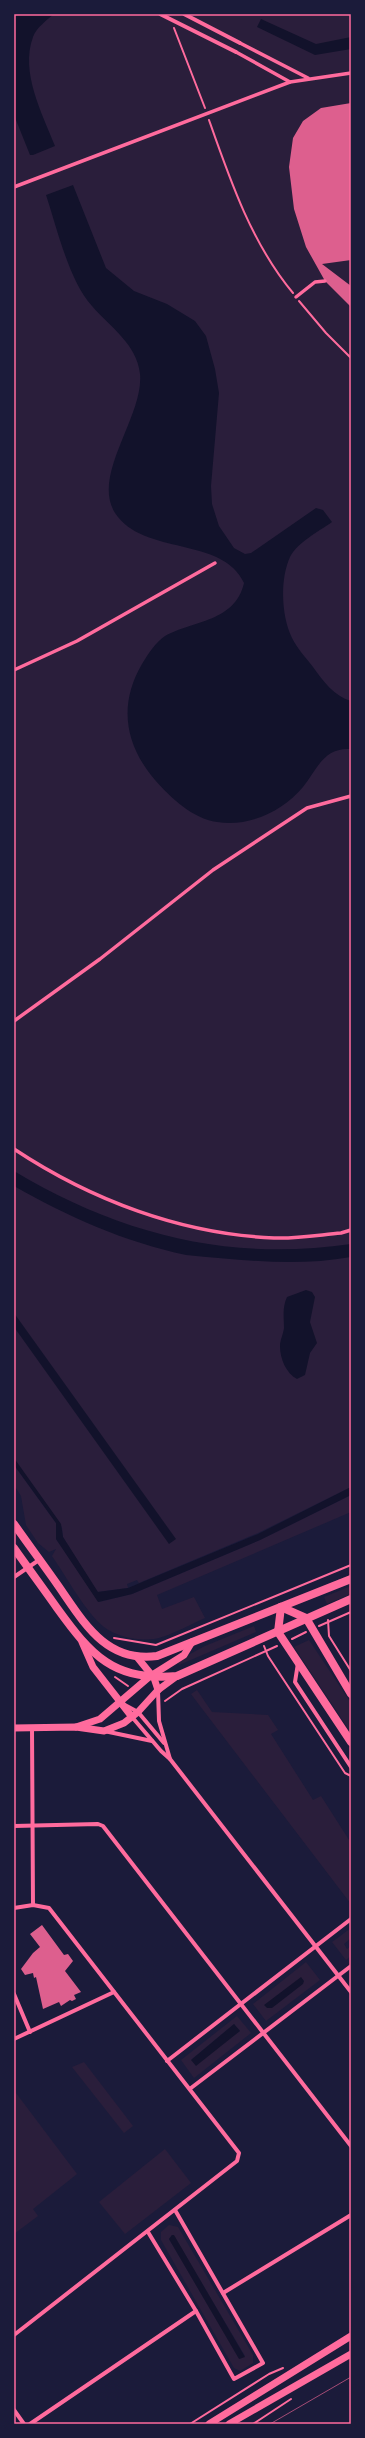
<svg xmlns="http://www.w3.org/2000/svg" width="365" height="2438" viewBox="0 0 365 2438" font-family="'Crimson Pro',serif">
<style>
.green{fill:#2a1e3b;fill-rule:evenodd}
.water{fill:#12122b}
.building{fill:#dd5f8e}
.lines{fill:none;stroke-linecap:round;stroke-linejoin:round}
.path{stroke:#ff6b9d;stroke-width:2}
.pedestrian{stroke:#ff6b9d;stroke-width:3.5}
.minor{stroke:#ff6b9d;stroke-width:4}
.tertiary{stroke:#ff6b9d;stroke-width:7}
.secondary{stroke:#ff6b9d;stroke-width:8}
.tram{stroke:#a44b75;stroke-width:1}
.neatline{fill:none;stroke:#ff6b9d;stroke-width:1.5}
</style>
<rect width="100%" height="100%" fill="#1b1b3a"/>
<g class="green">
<polygon points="14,14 351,14 351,1487 258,1533 139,1583 137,1580 127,1584 128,1588 97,1592 63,1537 62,1528 14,1460"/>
<path d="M 14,1465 L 56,1523 L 56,1539 L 99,1602 L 132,1594 L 260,1540 L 351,1495 L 351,1512 L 157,1595 L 162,1609 L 194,1597 L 205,1618 C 191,1624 168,1637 154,1639 C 138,1641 117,1637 104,1627 C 86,1613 66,1576 52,1556 L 56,1549 L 49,1552 L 38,1543 L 26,1525 L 21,1496 L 14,1485 Z"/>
<polygon points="351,1586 351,1594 327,1604 324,1597"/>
<polygon points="254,1626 256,1632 179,1665 177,1661 205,1646"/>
<polygon points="309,1640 351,1703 351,1733 294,1647"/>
<polygon points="197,1690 212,1712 268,1715 278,1730 271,1734 313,1800 321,1796 351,1843 351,1904 200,1706 191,1694"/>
<polygon points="351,1928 351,1938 344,1944 347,1949 351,1946 351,1956 346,1960 332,1942"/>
<polygon points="306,1962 320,1980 266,2021 253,2004"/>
<path d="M 237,2016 L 251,2033 L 194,2078 L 181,2060 ZM 234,2024 L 240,2031 L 191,2060 Z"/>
<polygon points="84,2062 133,2126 124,2133 72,2067"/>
<polygon points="16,2093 77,2174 33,2209 38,2216 14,2234 14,2094"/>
<polygon points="165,2149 191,2183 125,2234 99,2202"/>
<path d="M 169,2225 L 178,2227 L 253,2355 L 253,2363 L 240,2371 L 234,2368 L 161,2240 L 161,2232 ZM 172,2235 L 174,2236 L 245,2356 L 240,2359 L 169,2239 Z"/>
</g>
<g class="water">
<path d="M 14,14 L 54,14 C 47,20 36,28 33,37 C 20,72 42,113 55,146 L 33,155 L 30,155 L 14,115 Z"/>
<polygon points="261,19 316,44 351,37 351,49 315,55 257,27"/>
<path d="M 73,185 L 106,268 L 134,291 L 167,304 L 195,321 L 206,336 L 215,369 L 219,393 L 211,486 L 212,504 L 219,526 L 234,548 L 245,554 L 251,553 L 316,508 L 323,510 L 332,522 C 318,532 298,542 290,557 C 280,579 281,616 292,638 C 297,648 306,658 313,667 C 323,681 334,696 351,701 L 351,749 C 323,747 317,770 303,787 C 282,812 249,827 217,822 C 193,819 170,797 155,780 C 125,745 118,705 142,664 C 148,654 156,642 165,636 C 194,620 235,622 244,583 C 223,536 143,556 115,513 C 91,475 144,416 140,374 C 137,344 110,327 92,306 C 69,281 57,228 46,195 Z"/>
<path d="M 14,1171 C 119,1234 229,1262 351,1244 L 351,1257 C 296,1267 241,1260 186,1255 C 125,1242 68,1217 14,1186 Z"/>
<path d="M 306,1290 L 312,1292 L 315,1297 L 310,1322 L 317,1343 L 310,1353 L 305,1375 L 297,1379 C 286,1373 280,1359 280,1346 C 280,1340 283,1335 284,1328 C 284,1317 282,1308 287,1297 Z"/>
<polygon points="14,1313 176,1539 169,1544 14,1327"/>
<polygon points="14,1458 61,1524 63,1537 98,1592 128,1588 258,1534 351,1487 351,1495 260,1540 132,1594 98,1602 56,1539 56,1523 14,1465"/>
<polygon points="301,1977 304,1981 303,1984 272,2008 267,2008 264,2005"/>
<polygon points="234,2024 240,2031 196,2066 191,2060"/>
<polygon points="172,2235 174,2235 245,2357 239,2359 169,2239"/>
</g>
<g class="building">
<polygon points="351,103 351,260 322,264 351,286 351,307 325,281 306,247 294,209 289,167 293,138 303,121 321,108"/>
<polygon points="42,1925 64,1955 68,1954 73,1961 65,1971 81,1992 74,1995 76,1999 72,2001 70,2000 61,2006 59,2002 43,2009 36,1977 34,1978 33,1973 25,1975 21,1969 33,1953 40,1947 30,1934"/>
</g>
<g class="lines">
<g class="path">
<polyline points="174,28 205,108"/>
<path d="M 209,120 C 230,180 252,244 293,293"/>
<polyline points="299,301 326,333 351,358"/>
<polyline points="328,1620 329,1636 351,1671"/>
<polyline points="319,1626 351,1612"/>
<polyline points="114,1638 156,1645 351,1565"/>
<polyline points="292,1639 306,1632"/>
<polyline points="264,1646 268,1656 345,1773 351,1776"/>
<polyline points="115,1677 128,1686"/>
<polyline points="165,1701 182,1689 277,1646"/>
<polyline points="190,2424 269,2374 283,2368"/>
<polyline points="253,2424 291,2399"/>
</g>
<g class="pedestrian">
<polyline points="240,43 308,78"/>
<polyline points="236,52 290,82"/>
<polyline points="14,187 290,82 351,73"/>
<polyline points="296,297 315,282 325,281"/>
<polyline points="14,670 77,641 215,563"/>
<polyline points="14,1021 100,959 213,870 307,808 351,796"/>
<path d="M 14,1149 C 91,1200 181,1234 274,1238 C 296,1239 319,1235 341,1233 L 351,1230"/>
</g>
<g class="minor">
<polyline points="160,14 236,52"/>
<polyline points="184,14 240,43"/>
<polyline points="14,1577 39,1560"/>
<polyline points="298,1663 295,1682 351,1767"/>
<polyline points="158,1691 159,1721 170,1759"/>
<polyline points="123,1704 138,1712 164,1743"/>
<polyline points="132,1717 161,1751 170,1759 351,1992"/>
<polyline points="32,1728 33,1905"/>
<polyline points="104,1731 152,1741"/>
<polyline points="14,1826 98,1824 103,1826 351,2146"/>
<polyline points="14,1908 33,1905 49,1908 239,2153 237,2161 14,2335"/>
<polyline points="14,1994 30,2032"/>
<polyline points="14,2039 114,1992"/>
<polyline points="167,2061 351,1919"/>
<polyline points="191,2088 351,1966"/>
<polyline points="148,2232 196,2311 234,2379 263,2363 175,2210"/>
<polyline points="223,2293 351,2215"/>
<polyline points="14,2410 24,2424"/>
<polyline points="30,2424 196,2311"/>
</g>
<g class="tertiary">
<polyline points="82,1642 93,1667 132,1717"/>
<polyline points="137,1657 154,1678 158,1690"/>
<polyline points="76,1727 100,1719 149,1677 184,1655 192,1642"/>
<polyline points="14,1728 76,1727 104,1731 124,1723 138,1712 158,1690 177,1676"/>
<polyline points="209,2424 351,2336"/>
<polyline points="229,2424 351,2354"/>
</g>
<g class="secondary">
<path d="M 14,1524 C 28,1544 43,1564 57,1584 C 83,1621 105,1663 157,1656 L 351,1579"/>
<path d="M 14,1548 C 28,1568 43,1588 57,1608 C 91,1655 114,1682 177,1676 L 351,1599"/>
<polyline points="281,1607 278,1632 351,1742"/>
<polyline points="281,1607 306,1618 351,1694"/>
</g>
<polyline class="tram" points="270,2424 351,2377"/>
</g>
<rect width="365" height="2438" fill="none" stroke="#1b1b3a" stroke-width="30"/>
<rect x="15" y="15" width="335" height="2408" class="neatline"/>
</svg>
